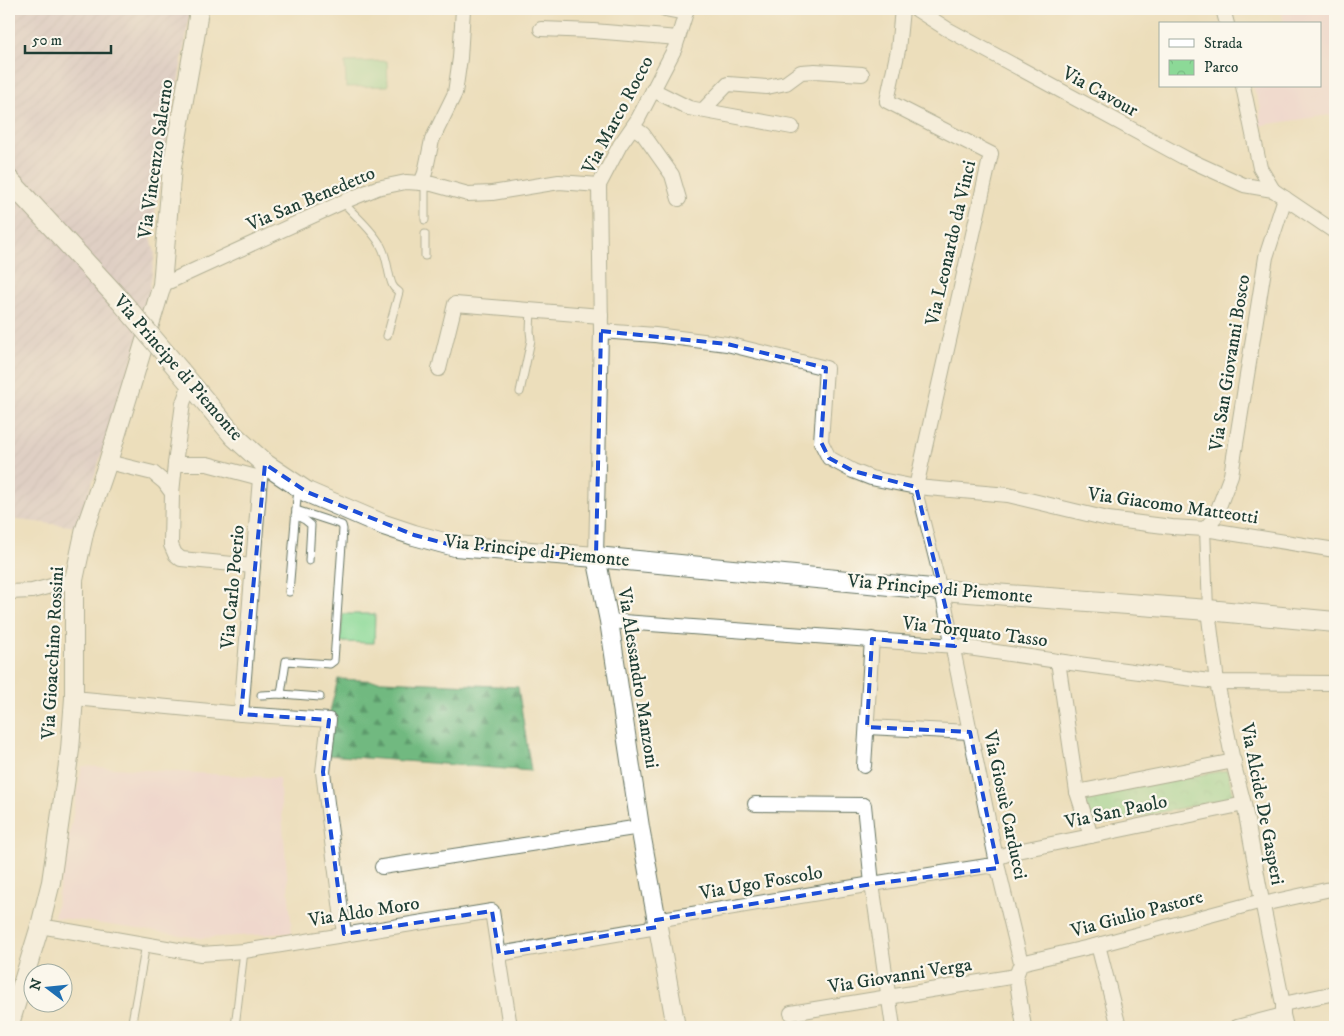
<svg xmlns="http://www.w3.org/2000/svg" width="1344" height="1036" viewBox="0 0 1344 1036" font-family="'IM FELL DW Pica',serif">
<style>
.built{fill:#f2cfe1}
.industrial{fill:url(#industrial-furrows)}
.forest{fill:url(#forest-firs);stroke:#487b5a}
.park{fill:url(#park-crowns);stroke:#568b66}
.garden{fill:#8cd997;stroke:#568b66}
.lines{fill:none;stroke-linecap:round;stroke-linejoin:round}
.service-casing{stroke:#677563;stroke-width:9}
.pedestrian-casing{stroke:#677563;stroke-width:12}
.minor-casing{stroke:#677563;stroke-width:16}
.tertiary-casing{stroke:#677563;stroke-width:20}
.secondary-casing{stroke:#677563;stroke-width:22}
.service{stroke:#fff;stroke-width:7}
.pedestrian{stroke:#fff;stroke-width:10}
.minor{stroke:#fff;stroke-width:14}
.tertiary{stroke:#fff;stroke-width:18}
.secondary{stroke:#fff;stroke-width:20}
.secondary-bridge-casing{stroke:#677563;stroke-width:22;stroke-linecap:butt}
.secondary-bridge{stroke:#fff;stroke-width:20}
.marked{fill:none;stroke:#1d4ed8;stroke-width:4;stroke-dasharray:10 6;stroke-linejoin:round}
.labels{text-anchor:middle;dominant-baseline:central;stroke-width:4.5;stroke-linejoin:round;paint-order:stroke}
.street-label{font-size:19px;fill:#1f3d34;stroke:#fbf7ec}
</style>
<defs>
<pattern id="industrial-furrows" width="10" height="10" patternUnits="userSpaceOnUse" patternTransform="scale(1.25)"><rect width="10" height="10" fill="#cfbdcf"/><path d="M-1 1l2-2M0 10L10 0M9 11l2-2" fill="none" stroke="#b1a3b2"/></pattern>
<pattern id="forest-firs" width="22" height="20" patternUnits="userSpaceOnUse" patternTransform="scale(1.25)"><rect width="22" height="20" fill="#71b980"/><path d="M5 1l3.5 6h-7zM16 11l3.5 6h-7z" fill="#5c986a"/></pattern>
<pattern id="park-crowns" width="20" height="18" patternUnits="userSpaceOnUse" patternTransform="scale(1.25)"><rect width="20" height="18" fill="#8cd997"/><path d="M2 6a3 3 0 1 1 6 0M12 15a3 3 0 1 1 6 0" fill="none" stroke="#78bb83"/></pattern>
</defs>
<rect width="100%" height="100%" fill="#fbf7ec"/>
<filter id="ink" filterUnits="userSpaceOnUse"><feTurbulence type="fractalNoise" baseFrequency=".02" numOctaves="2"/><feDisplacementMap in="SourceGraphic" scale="10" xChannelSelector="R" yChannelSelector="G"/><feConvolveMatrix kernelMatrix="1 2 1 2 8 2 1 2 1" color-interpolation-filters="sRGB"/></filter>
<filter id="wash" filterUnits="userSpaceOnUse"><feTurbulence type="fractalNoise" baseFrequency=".0096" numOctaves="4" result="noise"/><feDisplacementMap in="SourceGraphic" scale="20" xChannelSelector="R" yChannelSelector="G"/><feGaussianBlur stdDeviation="1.12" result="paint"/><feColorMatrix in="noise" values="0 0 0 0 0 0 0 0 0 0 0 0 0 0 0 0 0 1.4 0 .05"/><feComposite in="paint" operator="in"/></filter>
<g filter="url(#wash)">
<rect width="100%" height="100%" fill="#ecdebb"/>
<g class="built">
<polygon points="1281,9 1335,9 1335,121 1329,115 1257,126 1260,117 1261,108 1253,86 1320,86 1320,24 1284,24"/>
<polygon points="82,766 279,778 292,933 201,938 54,917"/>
</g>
<polygon class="industrial" points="9,9 190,9 187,32 151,236 155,253 148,301 138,342 78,527 9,519"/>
<polygon class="forest" points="338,679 518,687 531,771 328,755 330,712"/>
<polygon class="park" points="1227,770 1234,797 1092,827 1084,796"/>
<g class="garden">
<polygon points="387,61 388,86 346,87 345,62"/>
<polygon points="343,614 375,614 374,643 340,642"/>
</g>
</g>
<g filter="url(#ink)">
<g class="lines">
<defs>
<g id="service">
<polyline points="425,183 425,220"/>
<path d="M 343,202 C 356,217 372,229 381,246 C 388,259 387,271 392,284 C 393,287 396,290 399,292 L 387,336"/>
<polyline points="425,256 425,234"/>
<polyline points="520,392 531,340 530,331 531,310"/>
<polyline points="295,515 305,520 311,525 309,561"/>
<polyline points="289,592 297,498 299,489"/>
<polyline points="281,694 286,661 330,664 334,661 343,529 342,525 296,510"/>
<polyline points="261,695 281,694 320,697"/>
<polyline points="131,1027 146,944"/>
<polyline points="235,1027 244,951"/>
</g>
<g id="pedestrian">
<polyline points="916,487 942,590"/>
<polyline points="1205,529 1208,610"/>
</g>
<g id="minor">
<polyline points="665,9 685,13"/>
<polyline points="902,9 898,50 887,101 991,154 916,487"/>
<polyline points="916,9 947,29 1185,158 1244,185 1273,190 1335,232"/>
<polyline points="1223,9 1227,24"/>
<polyline points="541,29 593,31 678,38"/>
<polyline points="1243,86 1260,168 1273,190"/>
<polyline points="653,90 689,108 792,127"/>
<polyline points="703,110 728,84 767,87 786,83 801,72 815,71 862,74"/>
<polyline points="633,127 643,134 672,175 679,199"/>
<polyline points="421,183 425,173 432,140 455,93 460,58 463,9"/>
<polyline points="162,285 343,202 377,188 406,182 421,183 432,184 468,194 492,193 559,182 599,185"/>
<polyline points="601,331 655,335 727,344 826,368 821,442 829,458 853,471 871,478 916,487 1008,495 1108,519 1172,527 1205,529 1335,550"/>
<polyline points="439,369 455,304 601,316"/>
<polyline points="108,462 153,473 164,482 172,493 171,545 175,554 181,559 253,566"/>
<polyline points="175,464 183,403 190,384"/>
<polyline points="172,493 175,464 207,464 260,478"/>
<polyline points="1205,529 1215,517 1231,475 1266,257 1285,198"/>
<polyline points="596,557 601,331 599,185 620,145 638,119 675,48 687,9"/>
<polyline points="942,590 952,642 955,646 954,654 998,868 1021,963 1016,976 1024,1027"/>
<polyline points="9,592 32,591 74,580"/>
<polyline points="1208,610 1217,682 1234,766 1244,804 1262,901 1283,1004 1283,1015 1286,1027"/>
<polyline points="609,621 955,646 1078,664 1217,682 1335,683"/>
<polyline points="1058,661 1077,792 1091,836"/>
<polyline points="74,698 241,714 329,720 323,772 344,934"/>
<polyline points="241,714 260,478 265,464"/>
<polyline points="867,727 970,732"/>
<polyline points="864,766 872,639"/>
<polyline points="1077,792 1234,761"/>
<polyline points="755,804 864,805 872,884 893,1027"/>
<polyline points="997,858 1012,852 1091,836 1244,804"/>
<polyline points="382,867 640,827"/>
<polyline points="1263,904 1335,888"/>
<polyline points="656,920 872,884 987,866 998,868"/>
<polyline points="40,926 201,954 244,951 492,911 510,1027"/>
<polyline points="1098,945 1119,1027"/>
<polyline points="499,954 657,927"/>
<polyline points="1021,963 1098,945 1262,901"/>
<polyline points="1283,1004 1335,993"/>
<polyline points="791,1013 1016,976"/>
<polyline points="1237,1027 1283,1015"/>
</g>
<g id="tertiary">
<polyline points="596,557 609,621 640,827 676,1027"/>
<polyline points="9,1027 40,926 51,882 70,750 74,698 74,580 85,529 108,462 162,285 172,167 195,38 199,9"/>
</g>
<g id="secondary">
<polyline points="9,180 120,300"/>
<polyline points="180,371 234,436 265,464 307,492 384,525 414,535 455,546 596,557 942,590 1208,610 1335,622"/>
</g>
</defs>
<use href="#service" class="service-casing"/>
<use href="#pedestrian" class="pedestrian-casing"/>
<use href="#minor" class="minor-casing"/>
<use href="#tertiary" class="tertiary-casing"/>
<use href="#secondary" class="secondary-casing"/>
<use href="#service" class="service"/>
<use href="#pedestrian" class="pedestrian"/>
<use href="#minor" class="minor"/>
<use href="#tertiary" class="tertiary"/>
<use href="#secondary" class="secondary"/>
<defs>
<polyline id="secondary-bridge" points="120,300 180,371"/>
</defs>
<use href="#secondary-bridge" class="secondary-bridge-casing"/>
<use href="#secondary-bridge" class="secondary-bridge"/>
</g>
</g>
<path d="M0 0H1344V1036H0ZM 601,331 L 727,344 L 826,368 L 821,442 L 829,458 L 853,471 L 916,487 L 955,646 L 872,639 L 867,727 L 970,732 L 998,868 L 872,884 L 656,920 L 657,927 L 499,954 L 492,911 L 344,934 L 323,772 L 329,720 L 241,714 L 265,464 L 307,492 L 414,535 L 455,546 L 596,557 Z" fill="#ecdebb" fill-opacity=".55" fill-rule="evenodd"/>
<path class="marked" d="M 601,331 L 727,344 L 826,368 L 821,442 L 829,458 L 853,471 L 916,487 L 955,646 L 872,639 L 867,727 L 970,732 L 998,868 L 872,884 L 656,920 L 657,927 L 499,954 L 492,911 L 344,934 L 323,772 L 329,720 L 241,714 L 265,464 L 307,492 L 414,535 L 455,546 L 596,557 Z"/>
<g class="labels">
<g class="street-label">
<text transform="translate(1100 92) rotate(29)">Via Cavour</text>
<text transform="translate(618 115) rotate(-62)">Via Marco Rocco</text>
<text transform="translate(156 159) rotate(-82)">Via Vincenzo Salerno</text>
<text transform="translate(311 199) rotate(-23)">Via San Benedetto</text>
<text transform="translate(951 243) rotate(-77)">Via Leonardo da Vinci</text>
<text transform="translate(1230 363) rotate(-81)">Via San Giovanni Bosco</text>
<text transform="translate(178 368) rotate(49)">Via Principe di Piemonte</text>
<text transform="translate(1173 506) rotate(8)">Via Giacomo Matteotti</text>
<text transform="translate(537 551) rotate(6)">Via Principe di Piemonte</text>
<text transform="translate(233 587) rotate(-85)">Via Carlo Poerio</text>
<text transform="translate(940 589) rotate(5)">Via Principe di Piemonte</text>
<text transform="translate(975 632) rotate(7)">Via Torquato Tasso</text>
<text transform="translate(53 653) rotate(-87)">Via Gioacchino Rossini</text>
<text transform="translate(638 678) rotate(81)">Via Alessandro Manzoni</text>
<text transform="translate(1262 804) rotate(79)">Via Alcide De Gasperi</text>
<text transform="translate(1005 805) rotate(78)">Via Giosuè Carducci</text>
<text transform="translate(1116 812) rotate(-12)">Via San Paolo</text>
<text transform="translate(761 883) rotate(-10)">Via Ugo Foscolo</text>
<text transform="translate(364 912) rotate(-9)">Via Aldo Moro</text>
<text transform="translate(1137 914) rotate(-15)">Via Giulio Pastore</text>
<text transform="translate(900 976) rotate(-9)">Via Giovanni Verga</text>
</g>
</g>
<rect width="1344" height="1036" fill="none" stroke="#fbf7ec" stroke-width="30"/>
<rect x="1159" y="22" width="162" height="65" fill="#fbf7ec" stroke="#a3ada2"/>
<rect x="1169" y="39" width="25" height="8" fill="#ffffff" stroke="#a3ada2"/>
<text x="1204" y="48" font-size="15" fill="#1f3d34">Strada</text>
<rect x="1169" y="60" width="25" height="15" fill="url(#park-crowns)" stroke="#a3ada2"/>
<text x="1204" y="72" font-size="15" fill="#1f3d34">Parco</text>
<g transform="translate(48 988) rotate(286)"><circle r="24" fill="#fbf7ec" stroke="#a3ada2"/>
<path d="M0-4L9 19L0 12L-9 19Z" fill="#1f6fb2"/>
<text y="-8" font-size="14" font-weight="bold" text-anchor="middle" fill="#1f3d34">N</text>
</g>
<path d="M25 45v8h86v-8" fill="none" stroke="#1f3d34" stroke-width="2.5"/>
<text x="32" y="45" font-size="15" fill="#1f3d34" stroke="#fbf7ec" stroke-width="4" paint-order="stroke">50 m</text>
</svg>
